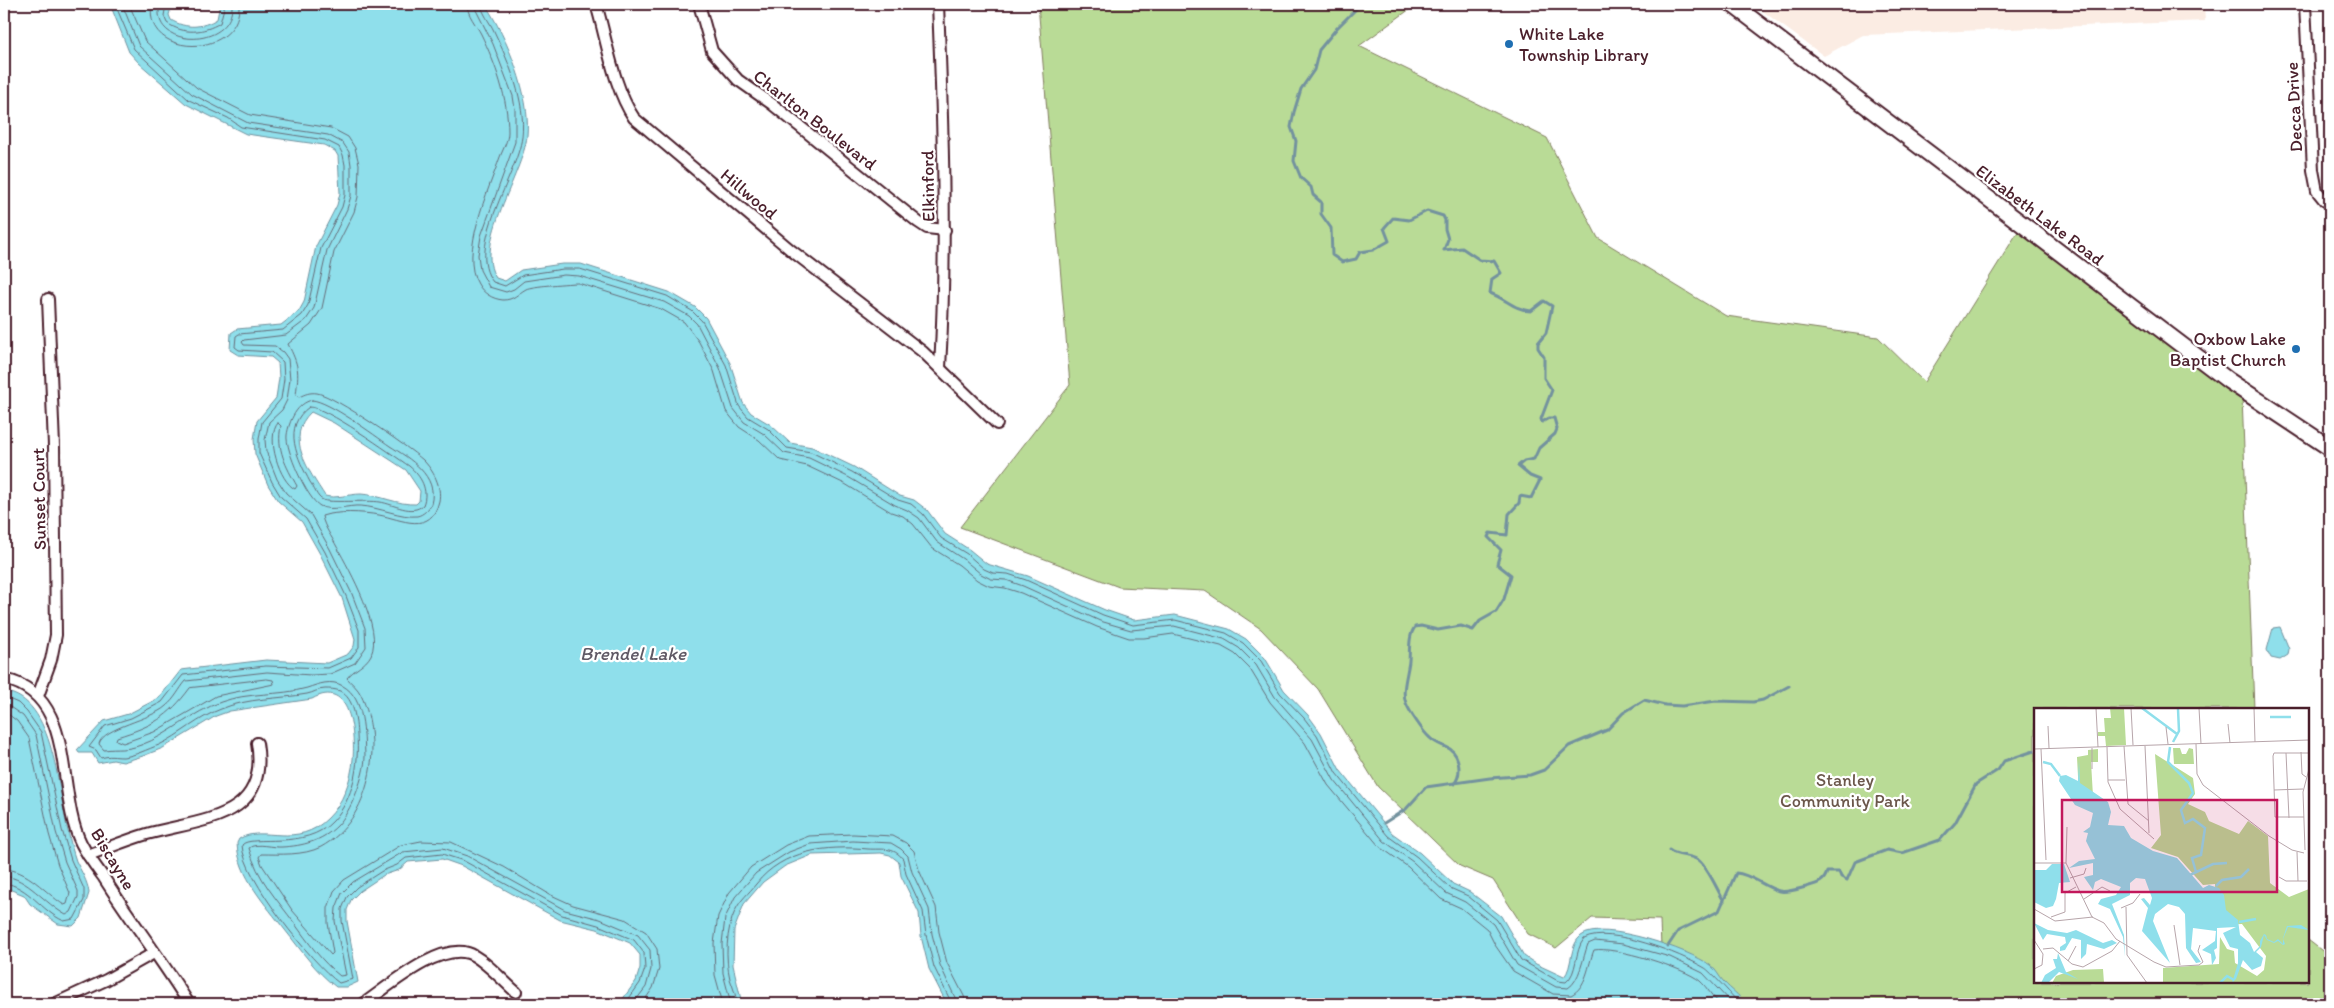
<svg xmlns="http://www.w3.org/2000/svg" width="2334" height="1008" viewBox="0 0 2334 1008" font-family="Itim,sans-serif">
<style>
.built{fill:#fbece3}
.green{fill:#b9db96;stroke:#827d60}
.water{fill:#8fdfeb;stroke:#73929e;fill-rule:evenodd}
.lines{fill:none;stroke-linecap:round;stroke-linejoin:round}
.shore{stroke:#666c78;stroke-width:1}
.stream{stroke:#73929e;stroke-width:3}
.street-casing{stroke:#4a1f2b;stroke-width:14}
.secondary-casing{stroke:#4a1f2b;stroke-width:19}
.street{stroke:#fff;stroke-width:10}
.secondary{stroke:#fff;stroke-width:15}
.poi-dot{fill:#1f6fb2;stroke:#fff;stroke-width:2}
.labels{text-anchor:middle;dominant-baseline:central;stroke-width:4.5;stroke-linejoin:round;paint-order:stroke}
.poi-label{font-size:18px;fill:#4a1f2b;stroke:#fff;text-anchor:start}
.street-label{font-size:18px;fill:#4a1f2b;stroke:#fff}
.park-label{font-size:18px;fill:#6b574b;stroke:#fff}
.water-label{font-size:19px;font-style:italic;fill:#5f5965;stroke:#fff}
.inset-river{fill:none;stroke:#8fdfeb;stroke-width:2.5}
.inset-road{fill:none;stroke:#b7a5aa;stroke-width:1}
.view{fill:#c2185b;fill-opacity:0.15;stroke:#c2185b;stroke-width:2.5}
.inset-edge{fill:none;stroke:#4a1f2b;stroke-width:2.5}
</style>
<rect width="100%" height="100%" fill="#fff"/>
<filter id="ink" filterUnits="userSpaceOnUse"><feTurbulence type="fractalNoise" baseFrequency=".02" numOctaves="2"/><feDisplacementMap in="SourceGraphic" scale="10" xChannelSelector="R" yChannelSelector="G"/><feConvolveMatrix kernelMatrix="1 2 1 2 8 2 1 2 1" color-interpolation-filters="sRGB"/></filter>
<g filter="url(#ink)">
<polygon class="built" points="1753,4 2204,4 2205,21 1863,35 1824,56"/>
<polygon class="green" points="1038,4 1417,4 1359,46 1547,138 1598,238 1726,316 1878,337 1924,382 2019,230 2242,397 2254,709 2035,709 2035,982 2308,982 2308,940 2330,957 2330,1004 1663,1004 1660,920 1592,918 1556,948 1528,934 1493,880 1460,866 1378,787 1318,689 1261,629 1205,591 1119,587 960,527 1070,385"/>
<g class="water">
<path d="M 110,4 L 172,4 L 169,15 L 171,20 C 186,29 202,28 217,19 L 220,4 L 485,4 C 507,38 531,95 527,136 C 523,174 473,244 496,278 L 505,281 L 521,270 L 562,264 L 581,264 L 669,292 L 695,307 L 706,318 L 730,363 L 743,403 L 751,413 L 771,425 L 790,443 L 812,447 L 854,467 L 900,496 L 914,500 L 927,510 L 945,534 L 970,550 L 987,564 L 1028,576 L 1105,610 L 1134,620 L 1175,615 L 1229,629 L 1246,639 L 1265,658 L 1284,690 L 1308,715 L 1321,733 L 1340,770 L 1392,833 L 1420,853 L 1453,884 L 1470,892 L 1501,916 L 1524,956 L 1536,964 L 1564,977 C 1573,967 1569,945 1581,936 C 1602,919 1690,950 1710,965 C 1716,969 1719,977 1724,982 C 1731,990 1739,994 1745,1004 L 947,1004 L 929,969 L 921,936 L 919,913 L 901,876 L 899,862 L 890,855 L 881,853 L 812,855 L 785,866 L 763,882 L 744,904 L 734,930 L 733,965 L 742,1004 L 619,1004 L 636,981 L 640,968 L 640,955 L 630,943 L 597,929 L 560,920 L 462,866 L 442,859 L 408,862 L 399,870 L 384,875 L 360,891 L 351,900 L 347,910 L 347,921 L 358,982 L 347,987 L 336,987 C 315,971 301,950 285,930 C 266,905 238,876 237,843 L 239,839 C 263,824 297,850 328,818 C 342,805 352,778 353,759 C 355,734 351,677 312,699 L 230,711 L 216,716 L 163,748 L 143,756 L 123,762 L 113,760 L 98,763 L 92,753 L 79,753 L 77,750 L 104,721 L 128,714 L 159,698 L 181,670 L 266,660 L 327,663 L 348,654 L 354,646 L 355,639 L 342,598 L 320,554 L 302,522 L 278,501 L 268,485 L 255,454 L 254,439 L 257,421 L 276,398 L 279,378 L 278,363 L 271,357 L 238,355 L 230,350 L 231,333 L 237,329 L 281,325 L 299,311 L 304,302 L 316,246 L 337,205 L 340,193 L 338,156 L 335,151 L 324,145 L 246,134 L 186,104 L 139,63 L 129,52 ZM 311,412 L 334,423 L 406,470 L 420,491 L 419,501 L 416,504 C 398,505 380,495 361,494 C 349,494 336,499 325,496 C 309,471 284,437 311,412 Z"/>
<polygon points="2280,627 2289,649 2288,655 2280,660 2271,658 2267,650 2273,628"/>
<path d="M 4,692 C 55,697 58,794 68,831 C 70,841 73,852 76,861 C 81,871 88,882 89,893 L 81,918 L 73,926 L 58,924 L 30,904 L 24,895 L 4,887 Z"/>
</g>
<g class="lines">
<g class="shore">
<path d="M 115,4 L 134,49 L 189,100 L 228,118 L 241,127 L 325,140 L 339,147 L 343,155 L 345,165 L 345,195 L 342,207 L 321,248 L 308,305 L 302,315 L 283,330 L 239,334 L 236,336 L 235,347 L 239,350 L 272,352 L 283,362 L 284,379 L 281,399 L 262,422 L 259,439 L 259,453 L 272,482 L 281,497 L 306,519 L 325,552 L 346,596 L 359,630 L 359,647 L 351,658 L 328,668 L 266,666 L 183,675 L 162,702 L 131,718 L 105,726 L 89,747 L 96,750 L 101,758 C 110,755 114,757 123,757 C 134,756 148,749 159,745 C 180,735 199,717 221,709 C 247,698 279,699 307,694 C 313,693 318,689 325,689 C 330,689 335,689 340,691 C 355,699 356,721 357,735 C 359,765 354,798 333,821 C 306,851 250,834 242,845 C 243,878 312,963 339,983 L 353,979 L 342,921 L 342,909 L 347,897 L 357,887 L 382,871 L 397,865 L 406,858 L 442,854 L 464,861 L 562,915 L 598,925 L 634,940 L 644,953 L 645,969 L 640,983 L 625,1004"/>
<path d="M 122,4 L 139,46 L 192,94 L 248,123 L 328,135 L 343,143 L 349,152 L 351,165 L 351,196 L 347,209 L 327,250 L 314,308 L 306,320 L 286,335 L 244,340 L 242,342 L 244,345 L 275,346 L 283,352 L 288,359 L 290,379 L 287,400 L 282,410 L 269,422 L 265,440 L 266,451 L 277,479 L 286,493 L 311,515 L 330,549 L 352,594 L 365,628 L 366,647 L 355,663 L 330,674 L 311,675 L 267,672 L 186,681 C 179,689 175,699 166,706 C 151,720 103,727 99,744 L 104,750 C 118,748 125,751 141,745 C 169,735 192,712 221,702 C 248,692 279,696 307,688 C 319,684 331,679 343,686 C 365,698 364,735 365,756 C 365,775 351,812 337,826 C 322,841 303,846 282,847 C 273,848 256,842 249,848 C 257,879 277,899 295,924 C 308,942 322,962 340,976 L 346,975 L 335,921 L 336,908 L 342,893 L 353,882 L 403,852 L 443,848 L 467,856 L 565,910 L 600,919 L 638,935 L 650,950 L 651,969 L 646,987 L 633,1004"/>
<path d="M 129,4 L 145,41 L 197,88 L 250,115 L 331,128 L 348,137 L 355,148 L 359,164 L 358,197 L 354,212 L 334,252 L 322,308 L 311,325 L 288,344 C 299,366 299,370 296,395 L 299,397 C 305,394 310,392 317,393 C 335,396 407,446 423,460 C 433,470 442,486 439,501 C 431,536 401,519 379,515 C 362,512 337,511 322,516 C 324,527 332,537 337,547 C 350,571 383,629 371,655 C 365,666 354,669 347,678 C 351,683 358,688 361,695 C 384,743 371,820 321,847 C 303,856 280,854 261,854 L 259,857 L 262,865 L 292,910 L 331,955 L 333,953 L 328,923 L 328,908 L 334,891 L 344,880 L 401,845 L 421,841 L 451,842 L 504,867 L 549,894 L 573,905 L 625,919 L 646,932 L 657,949 L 659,969 L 653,988 L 642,1004"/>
<path d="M 152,4 C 141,59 242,60 239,4"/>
<path d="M 160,4 C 148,50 235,50 232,4"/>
<path d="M 166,4 L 164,16 L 167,23 C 184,35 203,33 220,23 L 225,4"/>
<path d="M 467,4 C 467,15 476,24 481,34 C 496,65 508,98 508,132 C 508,141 503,149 500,157 C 489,189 459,254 478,284 C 483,293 492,299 503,300 C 514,300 517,294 526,289 C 531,286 571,283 578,283 L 661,309 L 684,322 L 699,342 L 714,371 L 726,411 L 739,427 L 759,440 L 780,460 L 807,466 L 845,484 L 891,512 L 903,516 L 913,524 L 932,548 L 959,565 L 977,580 L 989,586 L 1005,588 L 1021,593 L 1097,627 L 1129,638 L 1144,638 L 1173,634 L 1221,646 L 1235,654 L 1250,669 L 1270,702 L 1305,743 L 1328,785 L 1379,846 L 1408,867 L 1441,899 L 1461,908 L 1487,929 L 1495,945 L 1513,971 L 1553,994 L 1571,995 C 1587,987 1588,965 1594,950 C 1614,946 1685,968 1700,981 C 1708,988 1712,998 1721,1004"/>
<path d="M 474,4 L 476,10 L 493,44 L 513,96 L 515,109 L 515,142 L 481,236 L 478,255 L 480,270 L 489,287 L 506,292 L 514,289 L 524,281 L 564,275 L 579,276 L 664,302 L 689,316 L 697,324 L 720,368 L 733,408 L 744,422 L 764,434 L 784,453 L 809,458 L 848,477 L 895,505 L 907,510 L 919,518 L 937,542 L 963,559 L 981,574 L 991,579 L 1006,580 L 1023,586 L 1100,621 L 1131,630 L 1174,626 L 1224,639 L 1239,648 L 1256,665 L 1275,697 L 1312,739 L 1334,780 L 1384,841 L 1413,862 L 1446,893 L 1465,902 L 1493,924 L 1517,965 L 1556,987 L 1568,988 C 1580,981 1583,957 1588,944 L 1595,941 L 1623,944 L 1670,957 L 1703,973 L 1732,1004"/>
<path d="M 481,4 C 482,13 490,22 494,31 C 509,63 526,101 522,137 C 517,176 465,247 493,282 L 505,286 L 523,275 L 563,269 L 580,269 L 667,296 L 692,311 L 702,321 L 726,365 L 739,406 L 748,417 L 768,429 L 787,448 L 811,452 L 852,472 L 898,500 L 911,504 L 923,514 L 941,538 L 967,554 L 984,569 L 993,573 L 1008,574 L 1026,580 L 1103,615 L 1133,625 L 1175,620 L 1226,633 L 1243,643 L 1261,661 L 1280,693 L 1304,718 L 1317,735 L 1336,773 L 1388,836 L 1417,857 L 1450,888 L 1468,896 L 1497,920 L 1521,960 L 1558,981 L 1566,982 C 1578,973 1574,951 1584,939 C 1610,925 1681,954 1705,968 C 1708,969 1737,1000 1739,1004"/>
<path d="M 312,400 C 329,401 374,435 390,446 C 409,458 439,476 431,504 C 429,509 423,515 417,516 C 403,518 378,507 361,506 C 348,505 331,512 320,506 C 307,499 285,449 287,435 C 289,421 297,403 312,400 Z"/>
<path d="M 309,407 C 324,405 393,455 409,466 C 421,476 429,490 423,505 C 412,516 394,504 380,502 C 368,500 328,503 323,500 C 317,498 314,487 310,482 C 298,459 281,427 309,407 Z"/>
<path d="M 278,423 L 281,426 C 276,449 286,466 297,486 L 295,489 C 280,482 265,437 278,423 Z"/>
<path d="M 267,679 L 273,680 L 274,684 L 216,696 L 154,732 L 123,743 L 116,740 L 117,737 C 152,726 168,718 190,688 Z"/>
<path d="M 4,697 L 18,703 L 27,712 L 41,732 L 62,830 L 71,860 L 84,889 L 84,900 L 74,919 L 64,921 C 41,911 29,886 4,883"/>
<path d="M 4,703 L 23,716 L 36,735 L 56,832 L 65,862 L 78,891 L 78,897 L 71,912 L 66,915 C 44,903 28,878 4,876"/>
<path d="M 4,711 L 17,721 L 29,738 L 49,834 L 58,865 L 70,893 L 67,904 L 64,905 C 44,892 29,870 4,869"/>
<polyline points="723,1004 715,975 714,943 718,916 729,893 751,867 786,845 809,836 853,834 893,836 906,843 914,851 919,870 936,907 939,932 947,963 964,996 966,1004"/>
<polyline points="731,1004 723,973 722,944 725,918 735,897 756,873 789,852 810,844 853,841 891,843 901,849 908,856 912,872 929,909 932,934 940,965 958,1004"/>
<path d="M 737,1004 C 736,995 733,987 730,979 C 725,958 726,930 735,911 C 740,900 749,893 756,884 C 783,850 827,845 868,849 C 882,850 893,846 903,859 L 906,874 L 923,911 L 926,935 L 934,967 L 952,1004"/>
</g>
<g class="stream">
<path d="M 1361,4 L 1337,28 L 1319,50 L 1314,70 L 1301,89 L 1294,112 L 1291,127 L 1296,141 L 1294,161 L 1301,178 L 1311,187 L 1313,195 L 1321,202 L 1321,214 L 1331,228 L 1332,255 L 1342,262 L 1356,259 L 1360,252 L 1373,250 L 1389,241 L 1384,228 L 1393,218 L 1409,220 L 1427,211 L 1443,216 L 1445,220 L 1445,229 L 1448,239 L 1444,250 L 1462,248 L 1480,260 L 1494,261 L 1501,273 L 1492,279 L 1490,293 C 1506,299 1515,310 1531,311 L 1544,301 L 1552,306 L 1546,333 L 1538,343 L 1538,348 L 1544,357 L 1544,378 L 1552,390 L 1541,419 L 1542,422 L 1549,418 L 1554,418 L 1557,429 L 1555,434 L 1539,448 L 1534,459 L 1524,461 L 1518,466 L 1530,476 L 1540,480 L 1531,498 L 1520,496 L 1519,503 L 1509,514 L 1507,535 L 1490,533 L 1488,537 L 1501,550 L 1497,564 L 1511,575 L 1504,599 L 1496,612 L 1480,621 L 1473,630 L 1461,626 L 1438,630 L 1421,626 L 1415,627 C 1408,636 1410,650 1409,661 C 1408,672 1401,692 1406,703 C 1409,711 1423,732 1430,738 C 1436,744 1443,745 1450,749 C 1460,756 1462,775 1454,784"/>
<polyline points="1384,823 1406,809 1426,787 1490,778 1530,775 1544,770 1569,746 1607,730 1623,713 1644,700 1665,705 1682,706 1716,701 1753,702 1763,700 1789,686"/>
<path d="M 1669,850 C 1678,857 1688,854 1698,860 C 1708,867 1717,890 1724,901"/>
<path d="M 1668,946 L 1678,931 L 1719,911 L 1736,873 C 1751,874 1764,887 1779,891 C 1787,893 1798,889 1806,887 C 1816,884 1824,883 1827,872 L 1839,872 L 1841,877 L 1847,880 L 1855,862 L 1887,850 L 1902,853 L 1940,840 L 1955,823 L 1976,784 L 1998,770 L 2004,761 L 2034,751"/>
</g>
<defs>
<g id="street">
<path d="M 596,4 C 607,40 613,87 634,118 L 792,251 L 923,352 L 997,424"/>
<polyline points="699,4 712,51 738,80 772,104 918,222 927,228 945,230"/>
<path d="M 938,4 C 943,126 947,246 940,368"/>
<polyline points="2305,4 2313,170 2317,191 2325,201 2330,202"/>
<path d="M 4,679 C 78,695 55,791 81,843 C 87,855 96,867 104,878 C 131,921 163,961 189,1004"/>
<polyline points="38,696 51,660 56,635 54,446 48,299"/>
<path d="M 88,855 C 108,848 127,840 147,834 C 201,819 270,820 257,743"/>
<polyline points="54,1004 106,980 154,953"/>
<path d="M 363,1004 C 388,987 437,944 468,953 C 482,957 504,982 516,992"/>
</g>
<polyline id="secondary" points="1732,4 2229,381 2330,448"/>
</defs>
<use href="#street" class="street-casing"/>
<use href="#secondary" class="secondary-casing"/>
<use href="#street" class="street"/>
<use href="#secondary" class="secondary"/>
</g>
</g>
<g class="poi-dot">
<circle cx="1509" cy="44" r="5"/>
<circle cx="2296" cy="349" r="5"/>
</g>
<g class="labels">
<g class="poi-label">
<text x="1519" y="34">White Lake<tspan x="1519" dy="21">Township Library</tspan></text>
<text x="2286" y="339" text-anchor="end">Oxbow Lake<tspan x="2286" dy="21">Baptist Church</tspan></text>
</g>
<g class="street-label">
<text transform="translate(2294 107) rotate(-93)">Decca Drive</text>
<text transform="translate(815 120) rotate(38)">Charlton Boulevard</text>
<text transform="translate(928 186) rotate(-91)">Elkinford</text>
<text transform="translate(749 194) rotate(40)">Hillwood</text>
<text transform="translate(2040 215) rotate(37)">Elizabeth Lake Road</text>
<text transform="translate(39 499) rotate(-91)">Sunset Court</text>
<text transform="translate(113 859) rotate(59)">Biscayne</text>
</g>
<g class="park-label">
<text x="1845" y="780">Stanley<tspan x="1845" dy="21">Community Park</tspan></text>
</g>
<g class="water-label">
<text x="633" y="653">Brendel Lake</text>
</g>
</g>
<g transform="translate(2034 708)">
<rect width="275" height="275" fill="#fff"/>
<path d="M 76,0 L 90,0 L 92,37 L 72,38 L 71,28 L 64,28 L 64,24 L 71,24 L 70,10 L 77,10 ZM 139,40 L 146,40 L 148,46 L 152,46 L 155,40 L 159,41 L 160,56 L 140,56 ZM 64,41 L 64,54 L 57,54 L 59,88 L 45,88 L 43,49 L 54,47 L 54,42 ZM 121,46 L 159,70 L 161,86 L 154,96 L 171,104 L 175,113 L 205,126 L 214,113 L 234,128 L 236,175 L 255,189 L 275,181 L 275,275 L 129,275 L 129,260 L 185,256 L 186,229 L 193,241 L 200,243 L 201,255 L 223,268 L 230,262 L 232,248 L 208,216 L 183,217 L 181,176 L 169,177 L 144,149 L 117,140 L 127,127 ZM 69,261 L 70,275 L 18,275 L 22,268 L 39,262 Z" fill="#b9db96"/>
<path d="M 45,53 L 46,75 L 74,94 L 77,104 L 74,117 L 90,118 L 97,130 L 119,143 L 143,150 L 169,180 L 175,177 L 185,180 L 190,187 L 192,202 L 204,212 L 206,227 L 216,235 L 220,244 L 226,238 L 226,233 L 230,226 L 232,227 L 233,231 L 240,234 L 244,231 L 249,236 L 249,230 L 253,218 L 267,217 L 275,222 L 254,219 L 249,231 L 251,236 L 249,237 L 244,233 L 240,235 L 233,232 L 230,227 L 227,239 L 222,244 L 229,250 L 227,258 L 218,262 L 209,252 L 202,271 L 198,275 L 204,255 L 204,241 L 196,239 L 189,225 L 202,219 L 183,220 L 183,240 L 180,242 L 182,250 L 178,257 L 177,246 L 168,242 L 181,233 L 182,223 L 159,220 L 157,241 L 167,254 L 162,255 L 152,240 L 151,206 L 145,199 L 134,196 L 121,206 L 119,213 L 136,255 L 108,223 L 114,200 L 107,191 L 110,190 L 116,197 L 118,190 L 111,171 L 102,170 L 96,175 L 96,187 L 78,196 L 90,227 L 91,249 L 87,275 L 91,249 L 89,229 L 76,201 L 64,196 L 67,191 L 82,187 L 87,179 L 67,171 L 61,174 L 59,182 L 50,169 L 59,167 L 59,155 L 35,160 L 45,153 L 61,151 L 52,133 L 54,125 L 49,124 L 56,119 L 59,105 L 41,97 L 25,73 L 26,68 L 32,67 L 44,73 ZM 18,156 L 30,156 L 36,174 L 25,175 L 22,191 L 19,198 L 12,200 L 0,194 L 0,162 L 12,162 ZM 0,215 L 14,222 L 33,225 L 42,222 L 69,235 L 78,232 L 83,235 L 70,241 L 53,236 L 52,246 L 47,251 L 47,232 L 38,230 L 31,242 L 26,243 L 26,239 L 32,235 L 31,229 L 13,226 L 9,232 ZM 24,245 L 32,264 L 44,271 L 25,264 L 14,275 L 7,275 L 11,267 L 22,260 L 19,251 L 23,251 Z" fill="#8fdfeb"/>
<path class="inset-river" d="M 108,0 L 143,26M 236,9 L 257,9M 139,34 L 145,23 L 144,1M 136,39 L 134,54 L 155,75 L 159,85 L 147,102 L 151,115 L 159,111 L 171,120 L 167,147 L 158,150 L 162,164M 9,54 L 17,56 L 26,68M 156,167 L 179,156 L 193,155M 182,178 L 188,172 L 207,169 L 215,161M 205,214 L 222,211M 186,275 L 193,268 L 200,272"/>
<path class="inset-road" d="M 62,0 L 64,39M 97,0 L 99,37M 165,0 L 167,36M 220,0 L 221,34M 194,16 L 196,35M 14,18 L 15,40M 132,19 L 134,36M 162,36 L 163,66 L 169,77 L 235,128 L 258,142 L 270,145M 90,38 L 94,96 L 115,113M 111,38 L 115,125M 73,39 L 74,74 L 86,101 L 120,131M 58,40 L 58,61M 0,41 L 275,32M 7,41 L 12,152M 267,44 L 268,66 L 272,69M 252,45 L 255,110M 74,72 L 91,72M 240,82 L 269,81M 270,109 L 241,109 L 239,48 L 240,45 L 275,45M 271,142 L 269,84 L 275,61M 263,144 L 264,173M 0,155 L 32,155 L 58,209 L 70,215 L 82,231 L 120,254 L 132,259 L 165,257 L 169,254 L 164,243 L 166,237M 32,155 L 33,119M 245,169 L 252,173 L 273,173M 36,170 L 50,166 L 52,160M 50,191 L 68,179 L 76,183M 92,199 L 93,247 L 113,275M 87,200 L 99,195 L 106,186M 0,201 L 21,213 L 59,209M 17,209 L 31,204 L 31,185 L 42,179M 140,217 L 146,257M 0,232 L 9,246 L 8,257 L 0,261M 9,241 L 19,240 L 38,256 L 49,259 L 78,243 L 86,233M 34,253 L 42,238"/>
<path class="view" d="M 28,92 L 243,92 L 243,184 L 28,184 Z"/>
<rect width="275" height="275" class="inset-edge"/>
</g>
<rect width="2334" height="1008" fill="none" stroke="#fff" stroke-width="20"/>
<rect x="10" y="10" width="2314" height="988" fill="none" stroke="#4a1f2b" stroke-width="2" filter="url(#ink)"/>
</svg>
